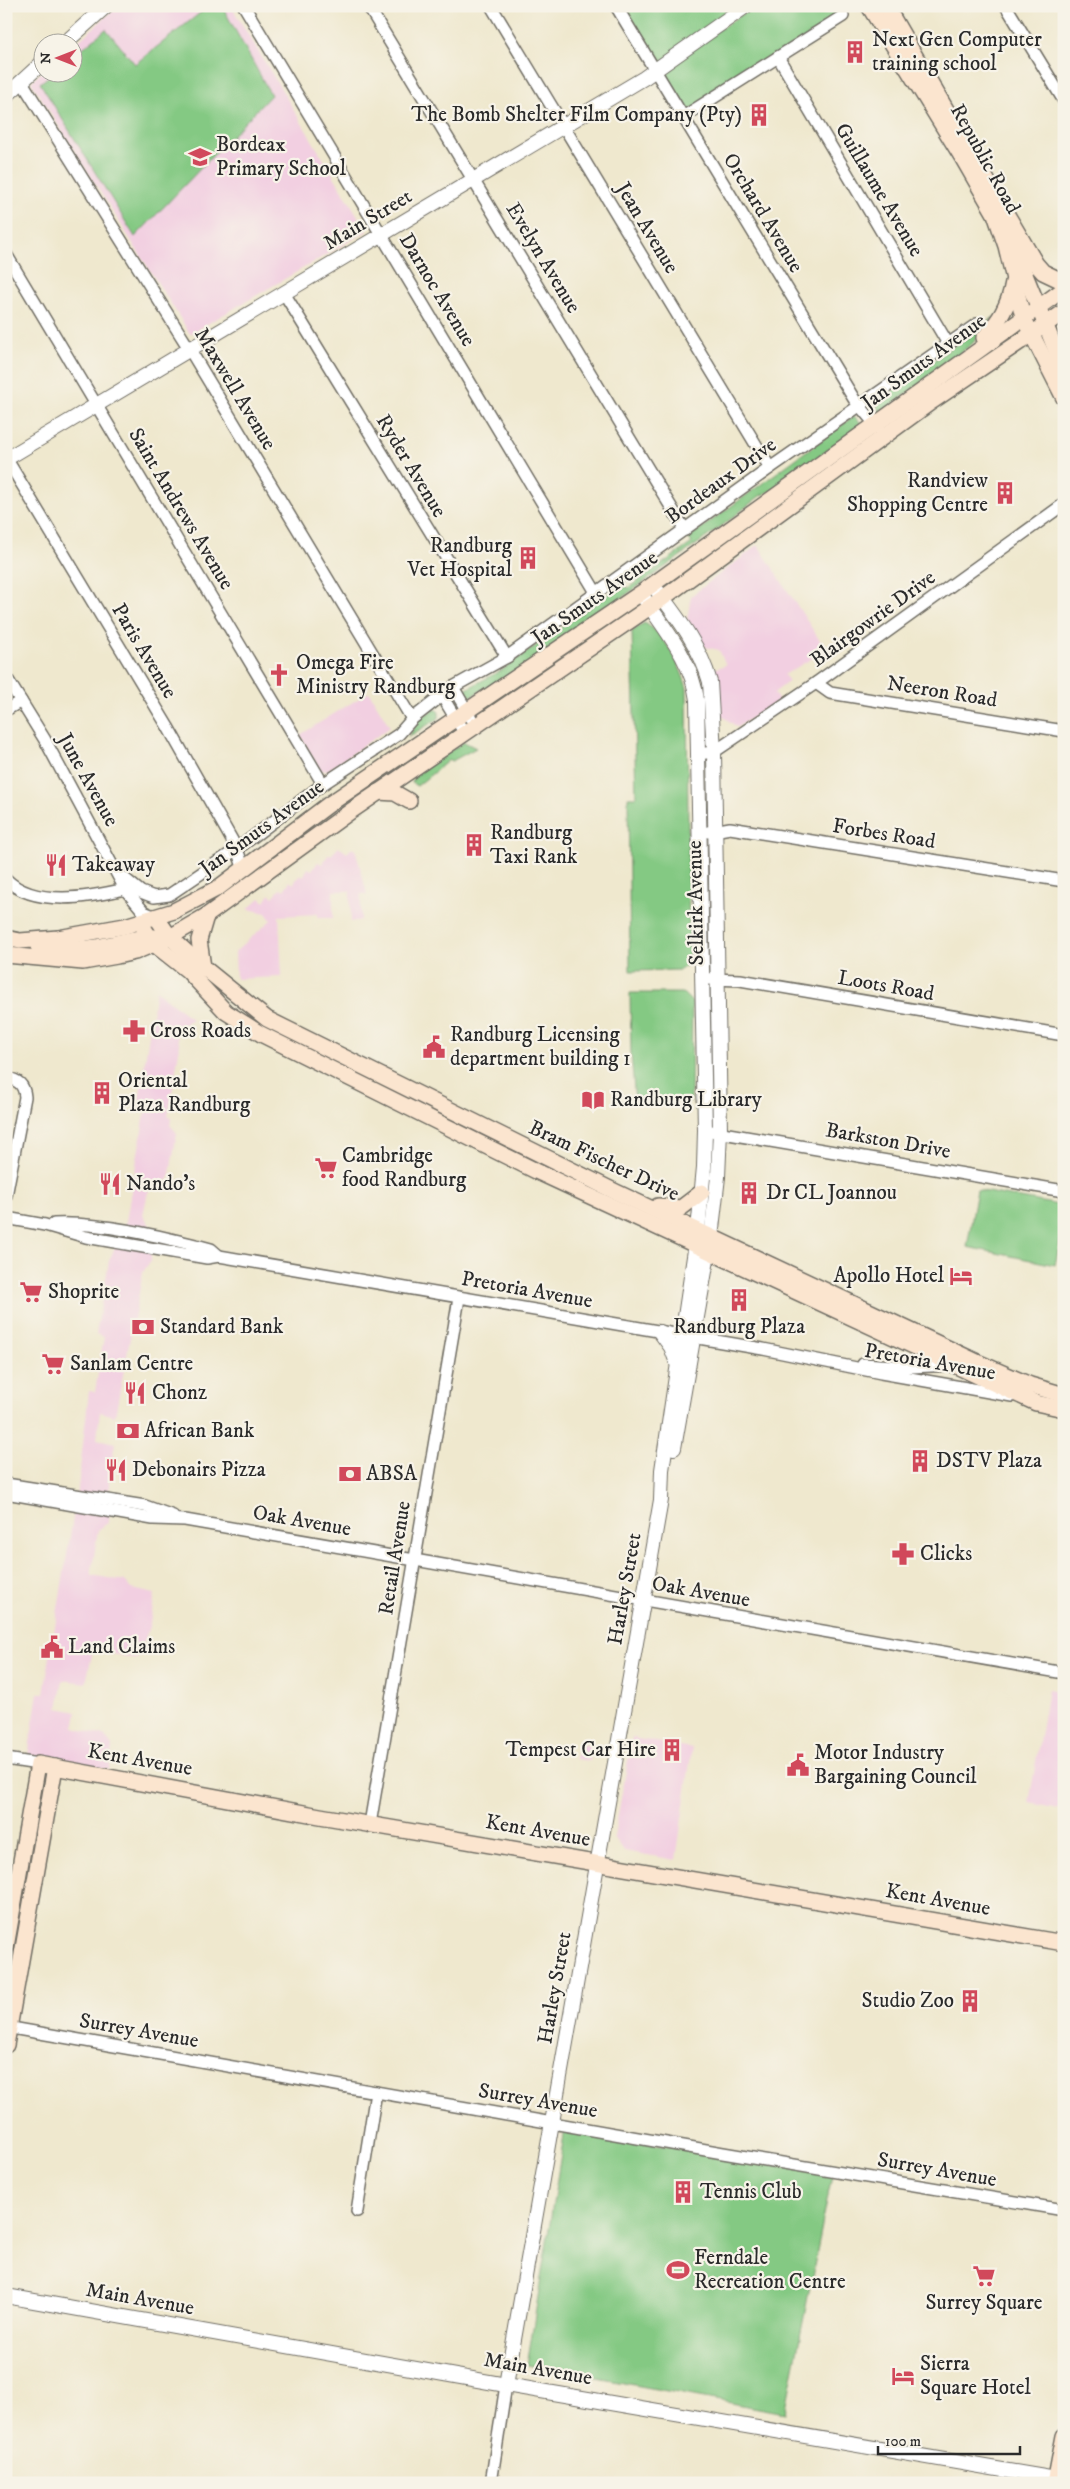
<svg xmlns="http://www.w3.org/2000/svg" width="1070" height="2489" viewBox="0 0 1070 2489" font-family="'IM FELL DW Pica',serif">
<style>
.built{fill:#f2cfe1}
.green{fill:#84c983;stroke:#587a57}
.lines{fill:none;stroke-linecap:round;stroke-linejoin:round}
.minor-casing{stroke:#706d64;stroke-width:14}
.tertiary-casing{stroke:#706d64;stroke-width:16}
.secondary-casing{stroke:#706d64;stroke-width:18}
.minor{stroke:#fff;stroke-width:11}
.tertiary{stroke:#fff;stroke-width:14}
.secondary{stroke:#fbe5cf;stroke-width:15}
.labels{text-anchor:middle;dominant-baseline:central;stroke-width:4.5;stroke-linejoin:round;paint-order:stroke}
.poi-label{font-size:21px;fill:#2b2b2b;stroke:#f7f3e8;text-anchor:start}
.street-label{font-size:21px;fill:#2b2b2b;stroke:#f7f3e8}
</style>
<rect width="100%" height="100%" fill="#f7f3e8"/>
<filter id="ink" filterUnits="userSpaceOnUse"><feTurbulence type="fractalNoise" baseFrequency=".02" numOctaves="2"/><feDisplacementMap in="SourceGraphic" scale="10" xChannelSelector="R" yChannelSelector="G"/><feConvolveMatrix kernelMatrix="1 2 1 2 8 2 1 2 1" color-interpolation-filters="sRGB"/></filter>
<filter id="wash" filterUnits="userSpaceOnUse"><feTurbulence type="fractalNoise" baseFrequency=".0096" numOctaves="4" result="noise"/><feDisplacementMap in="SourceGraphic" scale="20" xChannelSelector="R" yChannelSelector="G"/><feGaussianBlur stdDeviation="1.12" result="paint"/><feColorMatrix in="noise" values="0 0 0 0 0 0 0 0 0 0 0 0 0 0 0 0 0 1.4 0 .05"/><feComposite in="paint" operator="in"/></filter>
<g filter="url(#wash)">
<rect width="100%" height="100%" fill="#efe8ce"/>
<g class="built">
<polygon points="118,6 231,6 367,231 190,334 31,82 42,72 72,72 73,46"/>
<polygon points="758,545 826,650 784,675 789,681 774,693 779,701 737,727 718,713 714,669 726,665 719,650 705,647 687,620 691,596"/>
<polygon points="369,692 390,727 328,770 320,771 300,735"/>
<polygon points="339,847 347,853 351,849 355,848 367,894 361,894 361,920 351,922 350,891 333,891 333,918 318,918 318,914 279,916 282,977 236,979 235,952 271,920 266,913 248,909 260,898 265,902 270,894 273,897 281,888 284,890 290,881 293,884 300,875 303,877 308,868 312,870 318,862 322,864 329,854 331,855"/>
<polygon points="156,990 192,1019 180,1027 177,1037 180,1045 168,1116 172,1117 170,1125 177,1133 169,1179 148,1192 143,1215 151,1227 151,1260 143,1272 115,1416 100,1412 97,1439 115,1443 109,1478 109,1522 98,1530 91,1575 125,1581 132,1589 155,1594 149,1628 137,1659 93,1650 86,1683 63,1680 58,1708 77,1712 74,1728 105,1736 112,1746 109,1770 28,1755 38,1693 44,1693 78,1488 89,1391 95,1392 104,1337 96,1334 109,1261 126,1221 146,1108 138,1106"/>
<polygon points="1048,1689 1064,1692 1064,1810 1029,1803"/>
<polygon points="632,1738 692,1748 676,1860 624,1851 614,1837"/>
<polygon points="578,1744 592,1746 590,1761 575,1759"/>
</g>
<g class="green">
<polygon points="209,6 222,6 271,95 135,237 40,83 53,73 72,72 73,56 106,29 135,64"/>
<polygon points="619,6 735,6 656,67"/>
<polygon points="754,6 854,6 686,116 658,71"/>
<polygon points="994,317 972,344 881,413 875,403"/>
<polygon points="854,416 862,424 779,487 760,496 718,529 534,661 466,699 461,692 502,670 621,585 628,588 692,543 688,538"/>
<path d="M 644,623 C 664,631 681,668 687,688 L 689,963 L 680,970 L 630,971 L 628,797 L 636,797 L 632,631 Z"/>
<polygon points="435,709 439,712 439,718 408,737 421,717"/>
<polygon points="464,742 476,748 452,761 449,760 417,786 412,783 415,773"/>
<polygon points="630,993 683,993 692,1002 691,1101 635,1102 631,1053"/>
<polygon points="977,1190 1064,1206 1064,1223 1055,1265 967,1247"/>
<polygon points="565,2129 832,2175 785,2413 527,2365"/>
</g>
</g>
<g filter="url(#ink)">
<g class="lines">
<defs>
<g id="minor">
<polyline points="244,6 597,594"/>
<polyline points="368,6 685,530"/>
<polyline points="491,6 770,468"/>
<polyline points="616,6 854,399 879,429"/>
<polyline points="1006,6 1064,101"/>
<polyline points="778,57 947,342"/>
<polyline points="22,82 190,350 412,719"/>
<polyline points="683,117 843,16"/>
<polyline points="6,254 323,784"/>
<polyline points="284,293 507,657"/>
<polyline points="6,458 168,727 237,849 243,867"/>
<polyline points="6,677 45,740 125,889 144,912 156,917"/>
<polyline points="816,683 830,693 1064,731"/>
<polyline points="453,687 471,718"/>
<polyline points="442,696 465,734"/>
<polyline points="6,710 21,701"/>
<polyline points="698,754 714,752 816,683 1064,504"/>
<polyline points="708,832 730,828 1064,881"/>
<polyline points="119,874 141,892 154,897 169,895 237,849 323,784 399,734 412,719 453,687 507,657 770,468 977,324"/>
<path d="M 6,879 C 34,908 91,897 125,889"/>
<polyline points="710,979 740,980 1064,1035"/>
<path d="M 6,1078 C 18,1080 24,1084 25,1097 L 6,1196"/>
<polyline points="705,1130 1064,1191"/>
<polyline points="6,1218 45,1225 86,1237 207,1258 219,1256 763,1349 881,1373 1012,1396"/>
<path d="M 54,1224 C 102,1222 164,1237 211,1249 L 219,1256"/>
<polyline points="863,1364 911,1367 952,1365"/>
<polyline points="6,1484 145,1506 173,1516"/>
<polyline points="6,1493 153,1519 185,1520 1064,1673"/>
<polyline points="6,1759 38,1764"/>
<polyline points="370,1824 459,1298"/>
<polyline points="6,2027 723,2153 1064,2210"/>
<polyline points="357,2211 376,2092"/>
<polyline points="491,2483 506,2385"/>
</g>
<g id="tertiary">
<polyline points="66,42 106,6"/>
<polyline points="6,96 42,63"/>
<polyline points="6,459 644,78 746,6"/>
<path d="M 656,589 C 678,618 700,646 710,682 L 714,752 L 720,1131 L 718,1177 L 711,1237 L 674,1448"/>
<polyline points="660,1332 671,1347 677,1363"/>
<polyline points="6,2296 506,2385 1056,2479"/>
<path d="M 506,2385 L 661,1500 L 662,1470 L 698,1230 L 704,1167 L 705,1130 L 697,700 C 692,660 665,630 644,598"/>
</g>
<g id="secondary">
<polyline points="869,6 962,157 995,214 1006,246 1023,317 1064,398"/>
<polyline points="886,6 999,201"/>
<polyline points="1003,208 1036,264 1043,272 1064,282"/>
<polyline points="1012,234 1026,277 1064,370"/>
<path d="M 984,338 C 999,321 1009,306 1013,282"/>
<polyline points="378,792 395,793 409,801"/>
<polyline points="156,917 170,937 203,967 267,1019 616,1192 977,1362 1030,1385 1064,1395"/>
<polyline points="140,922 154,944 187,970 226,1012 261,1034 536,1171 1036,1403 1064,1409"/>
<polyline points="6,938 20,941 58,938 125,926 174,911 218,888 328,805 641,593 1064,289"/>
<path d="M 38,946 C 60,950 84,950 106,945 C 123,942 139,936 157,937"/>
<polyline points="6,955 83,962 117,956 135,952 170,937 206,916 351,811 663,598 931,402 1064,312"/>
<polyline points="203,967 199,940 206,916"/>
<polyline points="658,1206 681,1208 702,1192"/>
<polyline points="6,1947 38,1764 320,1816 1064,1943"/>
<polyline points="6,2045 55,1767"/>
<polyline points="1055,2483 1064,2436"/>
</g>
</defs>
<use href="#minor" class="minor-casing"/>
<use href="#tertiary" class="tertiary-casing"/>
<use href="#secondary" class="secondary-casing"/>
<use href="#minor" class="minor"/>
<use href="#tertiary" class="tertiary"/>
<use href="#secondary" class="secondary"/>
</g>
</g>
<defs>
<symbol id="building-bare" viewBox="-9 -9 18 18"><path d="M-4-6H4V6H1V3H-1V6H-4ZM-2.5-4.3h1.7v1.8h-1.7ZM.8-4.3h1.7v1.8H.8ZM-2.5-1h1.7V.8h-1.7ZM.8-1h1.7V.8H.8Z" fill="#d1495b" stroke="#f7f3e8" stroke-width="2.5" paint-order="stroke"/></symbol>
<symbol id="school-bare" viewBox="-9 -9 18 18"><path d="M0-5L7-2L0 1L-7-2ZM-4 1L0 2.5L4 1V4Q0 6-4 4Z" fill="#d1495b" stroke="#f7f3e8" stroke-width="2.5" paint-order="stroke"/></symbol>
<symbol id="church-bare" viewBox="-9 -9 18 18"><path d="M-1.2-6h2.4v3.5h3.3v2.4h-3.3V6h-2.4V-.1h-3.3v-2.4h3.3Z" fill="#d1495b" stroke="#f7f3e8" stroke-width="2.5" paint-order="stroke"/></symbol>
<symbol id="restaurant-bare" viewBox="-9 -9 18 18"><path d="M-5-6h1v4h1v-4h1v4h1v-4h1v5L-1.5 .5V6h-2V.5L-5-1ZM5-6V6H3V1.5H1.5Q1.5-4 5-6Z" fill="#d1495b" stroke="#f7f3e8" stroke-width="2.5" paint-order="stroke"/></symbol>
<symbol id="pharmacy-bare" viewBox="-9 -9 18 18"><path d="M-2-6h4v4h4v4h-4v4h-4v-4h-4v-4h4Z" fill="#d1495b" stroke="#f7f3e8" stroke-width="2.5" paint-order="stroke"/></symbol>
<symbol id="civic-bare" viewBox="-9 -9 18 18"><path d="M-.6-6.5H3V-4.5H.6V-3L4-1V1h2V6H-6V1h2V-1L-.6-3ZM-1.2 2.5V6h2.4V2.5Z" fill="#d1495b" stroke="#f7f3e8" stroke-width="2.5" paint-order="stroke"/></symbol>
<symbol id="library-bare" viewBox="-9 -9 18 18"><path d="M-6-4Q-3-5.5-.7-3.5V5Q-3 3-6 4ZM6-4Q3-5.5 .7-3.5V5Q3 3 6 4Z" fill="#d1495b" stroke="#f7f3e8" stroke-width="2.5" paint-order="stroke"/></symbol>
<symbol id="supermarket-bare" viewBox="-9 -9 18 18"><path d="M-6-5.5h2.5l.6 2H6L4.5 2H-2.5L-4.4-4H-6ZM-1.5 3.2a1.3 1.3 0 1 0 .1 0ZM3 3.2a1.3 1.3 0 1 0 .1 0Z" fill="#d1495b" stroke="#f7f3e8" stroke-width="2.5" paint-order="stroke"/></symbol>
<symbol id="hotel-bare" viewBox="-9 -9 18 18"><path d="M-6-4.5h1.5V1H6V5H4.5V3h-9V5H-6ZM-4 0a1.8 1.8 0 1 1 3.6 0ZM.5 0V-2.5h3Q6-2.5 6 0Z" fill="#d1495b" stroke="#f7f3e8" stroke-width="2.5" paint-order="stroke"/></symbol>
<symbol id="bank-bare" viewBox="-9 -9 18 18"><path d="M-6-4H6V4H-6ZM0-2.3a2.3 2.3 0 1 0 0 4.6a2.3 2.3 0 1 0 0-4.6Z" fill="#d1495b" stroke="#f7f3e8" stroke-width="2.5" paint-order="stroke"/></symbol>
<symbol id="stadium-bare" viewBox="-9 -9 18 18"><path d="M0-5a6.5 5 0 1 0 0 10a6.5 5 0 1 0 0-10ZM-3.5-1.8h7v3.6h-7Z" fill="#d1495b" stroke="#f7f3e8" stroke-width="2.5" paint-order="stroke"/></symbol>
</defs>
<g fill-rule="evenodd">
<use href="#building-bare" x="839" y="36" width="32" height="32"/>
<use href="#building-bare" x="743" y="99" width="32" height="32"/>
<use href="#school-bare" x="184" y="141" width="32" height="32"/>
<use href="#building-bare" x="989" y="477" width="32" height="32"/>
<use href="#building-bare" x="512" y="542" width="32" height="32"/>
<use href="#church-bare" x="263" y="659" width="32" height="32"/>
<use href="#building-bare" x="458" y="829" width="32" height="32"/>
<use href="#restaurant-bare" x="40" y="849" width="32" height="32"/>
<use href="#pharmacy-bare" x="118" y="1015" width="32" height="32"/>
<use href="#civic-bare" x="418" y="1031" width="32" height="32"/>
<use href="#building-bare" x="86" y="1077" width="32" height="32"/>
<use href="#library-bare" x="577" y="1084" width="32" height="32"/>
<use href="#supermarket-bare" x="310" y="1152" width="32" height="32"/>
<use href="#restaurant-bare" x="94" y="1168" width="32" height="32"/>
<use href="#building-bare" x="733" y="1177" width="32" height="32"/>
<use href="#hotel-bare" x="945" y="1260" width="32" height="32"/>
<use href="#supermarket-bare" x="15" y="1276" width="32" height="32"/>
<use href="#building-bare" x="723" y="1284" width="32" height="32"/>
<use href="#bank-bare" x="127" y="1311" width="32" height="32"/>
<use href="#supermarket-bare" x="37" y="1348" width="32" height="32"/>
<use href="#restaurant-bare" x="119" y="1377" width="32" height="32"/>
<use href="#bank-bare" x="112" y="1415" width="32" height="32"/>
<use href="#building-bare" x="904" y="1445" width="32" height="32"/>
<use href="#restaurant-bare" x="100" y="1454" width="32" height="32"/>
<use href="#bank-bare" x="334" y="1458" width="32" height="32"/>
<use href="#pharmacy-bare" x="887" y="1538" width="32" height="32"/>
<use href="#civic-bare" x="36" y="1631" width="32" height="32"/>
<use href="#building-bare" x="656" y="1734" width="32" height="32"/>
<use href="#civic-bare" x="782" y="1749" width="32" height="32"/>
<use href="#building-bare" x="954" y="1985" width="32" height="32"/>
<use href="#building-bare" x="667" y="2176" width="32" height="32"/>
<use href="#stadium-bare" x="662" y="2254" width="32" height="32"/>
<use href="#supermarket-bare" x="968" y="2260" width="32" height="32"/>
<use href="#hotel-bare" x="887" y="2360" width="32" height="32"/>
</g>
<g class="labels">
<g class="poi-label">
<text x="872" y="40">Next Gen Computer<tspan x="872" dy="24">training school</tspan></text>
<text x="742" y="115" text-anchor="end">The Bomb Shelter Film Company (Pty)</text>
<text x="216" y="145">Bordeax<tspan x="216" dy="24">Primary School</tspan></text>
<text x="988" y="481" text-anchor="end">Randview<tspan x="988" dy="24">Shopping Centre</tspan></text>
<text x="512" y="546" text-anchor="end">Randburg<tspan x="512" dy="24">Vet Hospital</tspan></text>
<text x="296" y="663">Omega Fire<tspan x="296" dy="24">Ministry Randburg</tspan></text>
<text x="490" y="833">Randburg<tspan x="490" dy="24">Taxi Rank</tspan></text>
<text x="72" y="865">Takeaway</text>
<text x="150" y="1031">Cross Roads</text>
<text x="450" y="1035">Randburg Licensing<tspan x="450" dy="24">department building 1</tspan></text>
<text x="118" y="1081">Oriental<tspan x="118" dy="24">Plaza Randburg</tspan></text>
<text x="610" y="1100">Randburg Library</text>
<text x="342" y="1156">Cambridge<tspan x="342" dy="24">food Randburg</tspan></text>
<text x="126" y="1184">Nando's</text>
<text x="766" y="1193">Dr CL Joannou</text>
<text x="944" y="1276" text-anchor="end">Apollo Hotel</text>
<text x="48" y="1292">Shoprite</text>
<text x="160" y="1327">Standard Bank</text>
<text x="739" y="1327" text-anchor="middle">Randburg Plaza</text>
<text x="70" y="1364">Sanlam Centre</text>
<text x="152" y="1393">Chonz</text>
<text x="144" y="1431">African Bank</text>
<text x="936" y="1461">DSTV Plaza</text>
<text x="132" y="1470">Debonairs Pizza</text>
<text x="366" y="1474">ABSA</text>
<text x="920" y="1554">Clicks</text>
<text x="68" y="1647">Land Claims</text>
<text x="656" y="1750" text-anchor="end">Tempest Car Hire</text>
<text x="814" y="1753">Motor Industry<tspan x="814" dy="24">Bargaining Council</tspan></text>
<text x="954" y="2001" text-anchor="end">Studio Zoo</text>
<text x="700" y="2192">Tennis Club</text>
<text x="694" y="2258">Ferndale<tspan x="694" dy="24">Recreation Centre</tspan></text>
<text x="984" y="2303" text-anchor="middle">Surrey Square</text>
<text x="920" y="2364">Sierra<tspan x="920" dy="24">Square Hotel</tspan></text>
</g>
<g class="street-label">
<text transform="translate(985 159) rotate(61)">Republic Road</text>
<text transform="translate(879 190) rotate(59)">Guillaume Avenue</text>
<text transform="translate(763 213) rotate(59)">Orchard Avenue</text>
<text transform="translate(368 220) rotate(-31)">Main Street</text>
<text transform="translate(647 228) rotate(59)">Jean Avenue</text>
<text transform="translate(543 258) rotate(59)">Evelyn Avenue</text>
<text transform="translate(437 290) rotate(59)">Darnoc Avenue</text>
<text transform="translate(924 362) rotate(-36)">Jan Smuts Avenue</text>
<text transform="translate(235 389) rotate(59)">Maxwell Avenue</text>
<text transform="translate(411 466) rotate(59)">Ryder Avenue</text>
<text transform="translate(721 481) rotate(-36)">Bordeaux Drive</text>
<text transform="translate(181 509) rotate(59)">Saint Andrews Avenue</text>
<text transform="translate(595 598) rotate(-35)">Jan Smuts Avenue</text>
<text transform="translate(873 619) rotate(-36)">Blairgowrie Drive</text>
<text transform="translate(144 651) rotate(59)">Paris Avenue</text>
<text transform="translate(942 692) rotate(9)">Neeron Road</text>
<text transform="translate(88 780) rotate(61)">June Avenue</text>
<text transform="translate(262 828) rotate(-36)">Jan Smuts Avenue</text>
<text transform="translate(884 834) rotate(9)">Forbes Road</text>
<text transform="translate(696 903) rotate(-91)">Selkirk Avenue</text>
<text transform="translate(886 986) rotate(10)">Loots Road</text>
<text transform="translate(888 1141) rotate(10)">Barkston Drive</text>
<text transform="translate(604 1161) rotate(25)">Bram Fischer Drive</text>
<text transform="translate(527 1290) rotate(10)">Pretoria Avenue</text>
<text transform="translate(930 1362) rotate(10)">Pretoria Avenue</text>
<text transform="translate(302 1521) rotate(10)">Oak Avenue</text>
<text transform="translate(395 1558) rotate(-81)">Retail Avenue</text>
<text transform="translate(625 1589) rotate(-80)">Harley Street</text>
<text transform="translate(701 1592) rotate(10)">Oak Avenue</text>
<text transform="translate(140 1760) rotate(10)">Kent Avenue</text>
<text transform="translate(538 1831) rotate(10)">Kent Avenue</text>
<text transform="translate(938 1900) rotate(10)">Kent Avenue</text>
<text transform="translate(555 1988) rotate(-80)">Harley Street</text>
<text transform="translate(139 2031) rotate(10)">Surrey Avenue</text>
<text transform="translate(538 2101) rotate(10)">Surrey Avenue</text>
<text transform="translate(937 2170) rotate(10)">Surrey Avenue</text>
<text transform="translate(140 2299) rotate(10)">Main Avenue</text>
<text transform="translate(538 2369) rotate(10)">Main Avenue</text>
</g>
</g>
<rect width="1070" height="2489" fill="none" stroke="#f7f3e8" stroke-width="25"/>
<g transform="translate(58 58) rotate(270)"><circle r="24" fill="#f7f3e8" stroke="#a5a39c"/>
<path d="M0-4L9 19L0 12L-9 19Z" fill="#d1495b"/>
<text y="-8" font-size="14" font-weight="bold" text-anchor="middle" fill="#2b2b2b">N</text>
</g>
<path d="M878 2446v8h142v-8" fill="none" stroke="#2b2b2b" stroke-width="2.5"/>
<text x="885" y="2446" font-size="15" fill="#2b2b2b" stroke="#f7f3e8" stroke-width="4" paint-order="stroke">100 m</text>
</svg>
